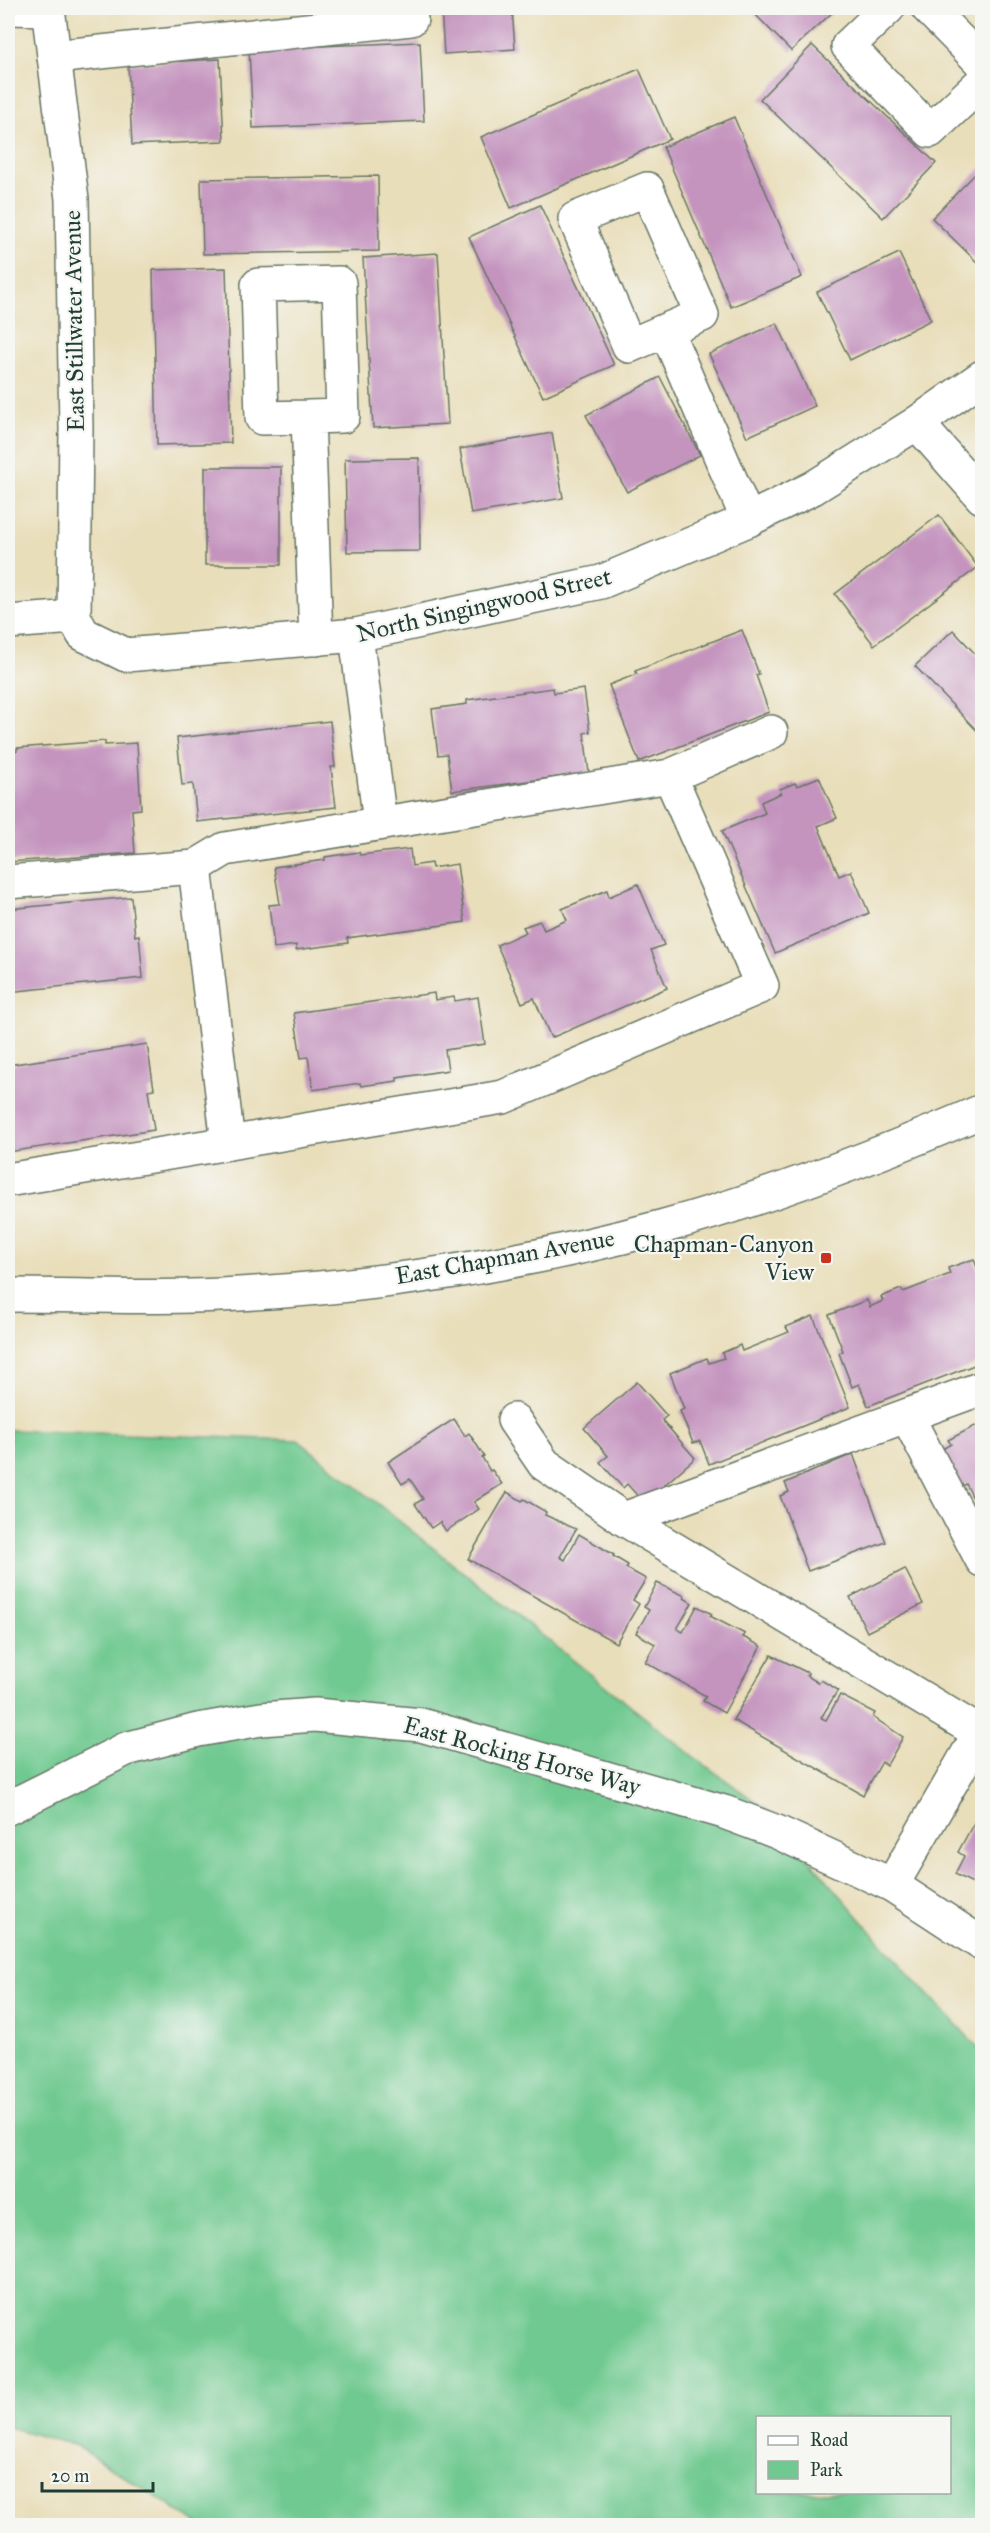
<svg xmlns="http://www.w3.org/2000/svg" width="990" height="2533" viewBox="0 0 990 2533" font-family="'IM FELL Great Primer',serif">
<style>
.green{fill:#70c990;stroke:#488362;stroke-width:1.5;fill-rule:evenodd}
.building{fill:#c494bf}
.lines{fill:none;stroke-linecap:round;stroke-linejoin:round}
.minor-casing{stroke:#667563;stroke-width:36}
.major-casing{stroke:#667563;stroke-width:36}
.minor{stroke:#fff;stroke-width:33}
.major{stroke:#fff;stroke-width:33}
.poi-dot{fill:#c8321e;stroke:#f6f6f2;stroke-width:2}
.labels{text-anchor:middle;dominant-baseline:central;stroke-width:4.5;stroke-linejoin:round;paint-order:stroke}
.street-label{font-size:24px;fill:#1f3d34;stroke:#f6f6f2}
.poi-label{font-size:24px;fill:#1f3d34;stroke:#f6f6f2;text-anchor:end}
</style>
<rect width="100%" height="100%" fill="#f6f6f2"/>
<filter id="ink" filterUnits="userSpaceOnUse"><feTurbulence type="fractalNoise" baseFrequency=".0167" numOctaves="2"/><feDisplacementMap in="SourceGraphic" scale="12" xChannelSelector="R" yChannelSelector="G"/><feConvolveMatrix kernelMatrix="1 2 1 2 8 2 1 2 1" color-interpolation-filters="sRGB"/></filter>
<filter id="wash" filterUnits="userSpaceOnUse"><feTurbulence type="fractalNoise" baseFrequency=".008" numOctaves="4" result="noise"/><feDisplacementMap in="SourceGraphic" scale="24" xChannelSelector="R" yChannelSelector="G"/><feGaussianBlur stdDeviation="1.35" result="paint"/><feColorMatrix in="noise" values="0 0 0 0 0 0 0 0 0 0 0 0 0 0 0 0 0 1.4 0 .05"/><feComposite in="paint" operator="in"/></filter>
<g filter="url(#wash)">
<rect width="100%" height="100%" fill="#e9deba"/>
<path class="green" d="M 8,1430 L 298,1440 L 694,1757 L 767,1810 L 889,1952 L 982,2052 L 982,2525 L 200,2525 L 77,2446 L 8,2427 ZM 758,2418 L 950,2418 L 950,2492 L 758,2492 Z"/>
<g id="blocks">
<g class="building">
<polygon points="441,8 512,8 515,49 444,54"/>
<polygon points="749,8 837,8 791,51"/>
<polygon points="420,42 424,121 253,128 249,49"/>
<polygon points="812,45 936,163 883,218 760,99"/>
<polygon points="220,59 224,141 132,145 128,64"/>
<polygon points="639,69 670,139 511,208 481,137"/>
<polygon points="734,117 802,277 731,307 663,147"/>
<polygon points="982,167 982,267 932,218"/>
<polygon points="378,176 379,251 203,254 201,179"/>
<polygon points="540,205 614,365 543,397 469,237"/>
<polygon points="438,253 448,424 373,428 363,258"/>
<polygon points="899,253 931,320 850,360 817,292"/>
<polygon points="226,268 231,443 157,445 153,270"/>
<polygon points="777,323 815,406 747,437 709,354"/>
<polygon points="660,377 700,455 627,492 586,415"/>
<polygon points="552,433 563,498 471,514 460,449"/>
<polygon points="419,458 420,551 347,552 345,459"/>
<rect x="205" y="467" width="76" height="98"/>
<polygon points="939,515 978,567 874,645 835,594"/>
<polygon points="742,630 759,674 756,675 769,712 639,762 609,685 637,674 635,671"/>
<polygon points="953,630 982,661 982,736 915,666"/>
<polygon points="553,688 554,693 584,689 590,732 584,733 589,773 452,791 447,754 438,755 432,709 467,704 467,700"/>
<polygon points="330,721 335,767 331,767 336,807 197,822 193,784 182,785 177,738"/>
<polygon points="105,741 105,745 137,743 141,809 132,810 135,853 8,862 8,752 17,751 17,748"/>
<polygon points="819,777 837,818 818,826 839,876 851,871 869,913 775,953 722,831 765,813 761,802 781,793 780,789 795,783 797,786"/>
<polygon points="410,849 412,866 431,863 432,868 457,864 465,922 347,938 348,943 296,950 296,945 274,948 269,905 280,904 274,867 325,860 325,857 359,852 360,855"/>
<polygon points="638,884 664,945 651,950 667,988 551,1038 534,998 522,1003 497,945 526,932 523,927 540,921 544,930 567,920 562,909 607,890 609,897"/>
<polygon points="131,897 135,936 139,935 143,978 8,992 8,909"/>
<polygon points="434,993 435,1000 454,997 455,1001 478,997 485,1044 445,1050 448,1070 397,1078 397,1081 361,1086 360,1083 313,1090 308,1057 301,1058 294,1013"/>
<polygon points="147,1044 154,1089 148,1090 154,1130 8,1152 8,1065"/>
<polygon points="974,1259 982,1281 982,1362 868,1406 859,1384 852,1387 839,1353 843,1351 829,1315 867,1300 870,1307 883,1301 881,1297 901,1289 903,1292 950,1274 948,1268"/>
<polygon points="813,1316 850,1407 709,1464 700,1441 693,1443 680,1411 684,1409 670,1373 707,1358 709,1363 724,1358 722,1353 740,1345 742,1351 789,1332 786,1327"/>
<polygon points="637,1382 667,1416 662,1420 695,1458 644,1503 627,1484 623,1488 600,1462 608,1456 584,1428"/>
<polygon points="454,1419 465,1436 469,1433 484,1456 482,1457 490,1471 492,1470 502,1484 474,1502 479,1509 446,1531 440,1522 431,1528 415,1504 423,1499 410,1479 402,1484 388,1462"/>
<polygon points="977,1425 979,1428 982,1426 982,1516 966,1484 958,1489 939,1451 951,1444 948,1440"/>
<polygon points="853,1454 886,1542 808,1571 780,1496 789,1492 785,1483"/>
<polygon points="507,1492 522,1501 524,1499 546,1512 545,1515 576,1529 560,1557 565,1560 579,1534 614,1555 613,1556 628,1565 626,1568 646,1579 633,1600 639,1604 616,1643 468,1559"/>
<polygon points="905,1569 923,1604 867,1632 850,1597"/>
<polygon points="657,1583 685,1596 684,1598 692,1603 677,1629 683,1632 697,1606 712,1614 710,1616 745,1634 743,1637 761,1646 724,1713 703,1701 706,1696 645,1662 655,1644 636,1633 649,1610 644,1607"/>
<polygon points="771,1655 808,1673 807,1676 819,1683 821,1680 838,1690 821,1718 826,1720 840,1695 875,1713 873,1717 903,1737 887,1765 882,1762 863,1795 733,1720"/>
<polygon points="982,1808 982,1888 955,1874 964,1856 958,1852"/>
</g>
</g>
</g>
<g filter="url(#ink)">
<use href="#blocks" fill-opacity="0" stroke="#667563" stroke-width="1.5"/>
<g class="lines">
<defs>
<g id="minor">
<polyline points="8,8 48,9"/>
<polyline points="48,8 72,199 76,428 74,617 83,634 126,655 356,635 601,582 748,520 813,488 917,423 982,377"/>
<polyline points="888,8 848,46 930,131 982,82"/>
<polyline points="928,8 982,63"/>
<polyline points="54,57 411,19 409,8"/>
<polyline points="666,330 629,346 575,219 647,189 702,315 666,330 748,520"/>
<polyline points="308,417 262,418 258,285 339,283 343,416 308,417 316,639"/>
<polyline points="917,423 982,497"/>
<polyline points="8,622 74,617"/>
<polyline points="356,635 380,823"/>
<polyline points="195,867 228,1143"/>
<polyline points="8,882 195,867 225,849 670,776 771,732"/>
<polyline points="13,1179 503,1097 762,986 670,776"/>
<polyline points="907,1416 982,1560"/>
<polyline points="514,1420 544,1464 624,1519 980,1733"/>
<polyline points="624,1519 982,1388"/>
<polyline points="8,1808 126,1749 198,1730 261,1719 315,1715 421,1725 724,1812 777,1832 892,1885 982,1944"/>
<polyline points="892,1885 982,1729"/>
</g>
<path id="major" d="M 8,1295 C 84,1295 162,1299 239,1294 C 380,1286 524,1264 661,1227 C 771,1197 877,1156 982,1111"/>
</defs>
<use href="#minor" class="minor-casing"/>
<use href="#major" class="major-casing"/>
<use href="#minor" class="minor"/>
<use href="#major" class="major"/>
</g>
</g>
<rect class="poi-dot" x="820" y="1252" width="12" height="12" rx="3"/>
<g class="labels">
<g class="street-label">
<text transform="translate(74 321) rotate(-91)">East Stillwater Avenue</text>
<text transform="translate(484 605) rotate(-13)">North Singingwood Street</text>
<text transform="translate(505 1257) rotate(-10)">East Chapman Avenue</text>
<text transform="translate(522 1756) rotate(15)">East Rocking Horse Way</text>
</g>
<g class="poi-label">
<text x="814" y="1244">Chapman-Canyon<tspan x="814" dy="28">View</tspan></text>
</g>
</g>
<rect width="990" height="2533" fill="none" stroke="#f6f6f2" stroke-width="30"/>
<rect x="756" y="2416" width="195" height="78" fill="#f6f6f2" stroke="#a0aca6" stroke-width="1.5"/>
<rect x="768" y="2436" width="30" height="9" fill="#ffffff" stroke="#a0aca6" stroke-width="1.5"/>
<text x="810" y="2446" font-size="18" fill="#1f3d34">Road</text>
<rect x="768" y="2461" width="30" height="18" fill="#70c990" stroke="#a0aca6" stroke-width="1.5"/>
<text x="810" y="2476" font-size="18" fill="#1f3d34">Park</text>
<path d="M42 2482v9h111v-9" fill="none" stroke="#1f3d34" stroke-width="3"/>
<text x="51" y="2482" font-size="18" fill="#1f3d34" stroke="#f6f6f2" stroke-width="4.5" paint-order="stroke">20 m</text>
</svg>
